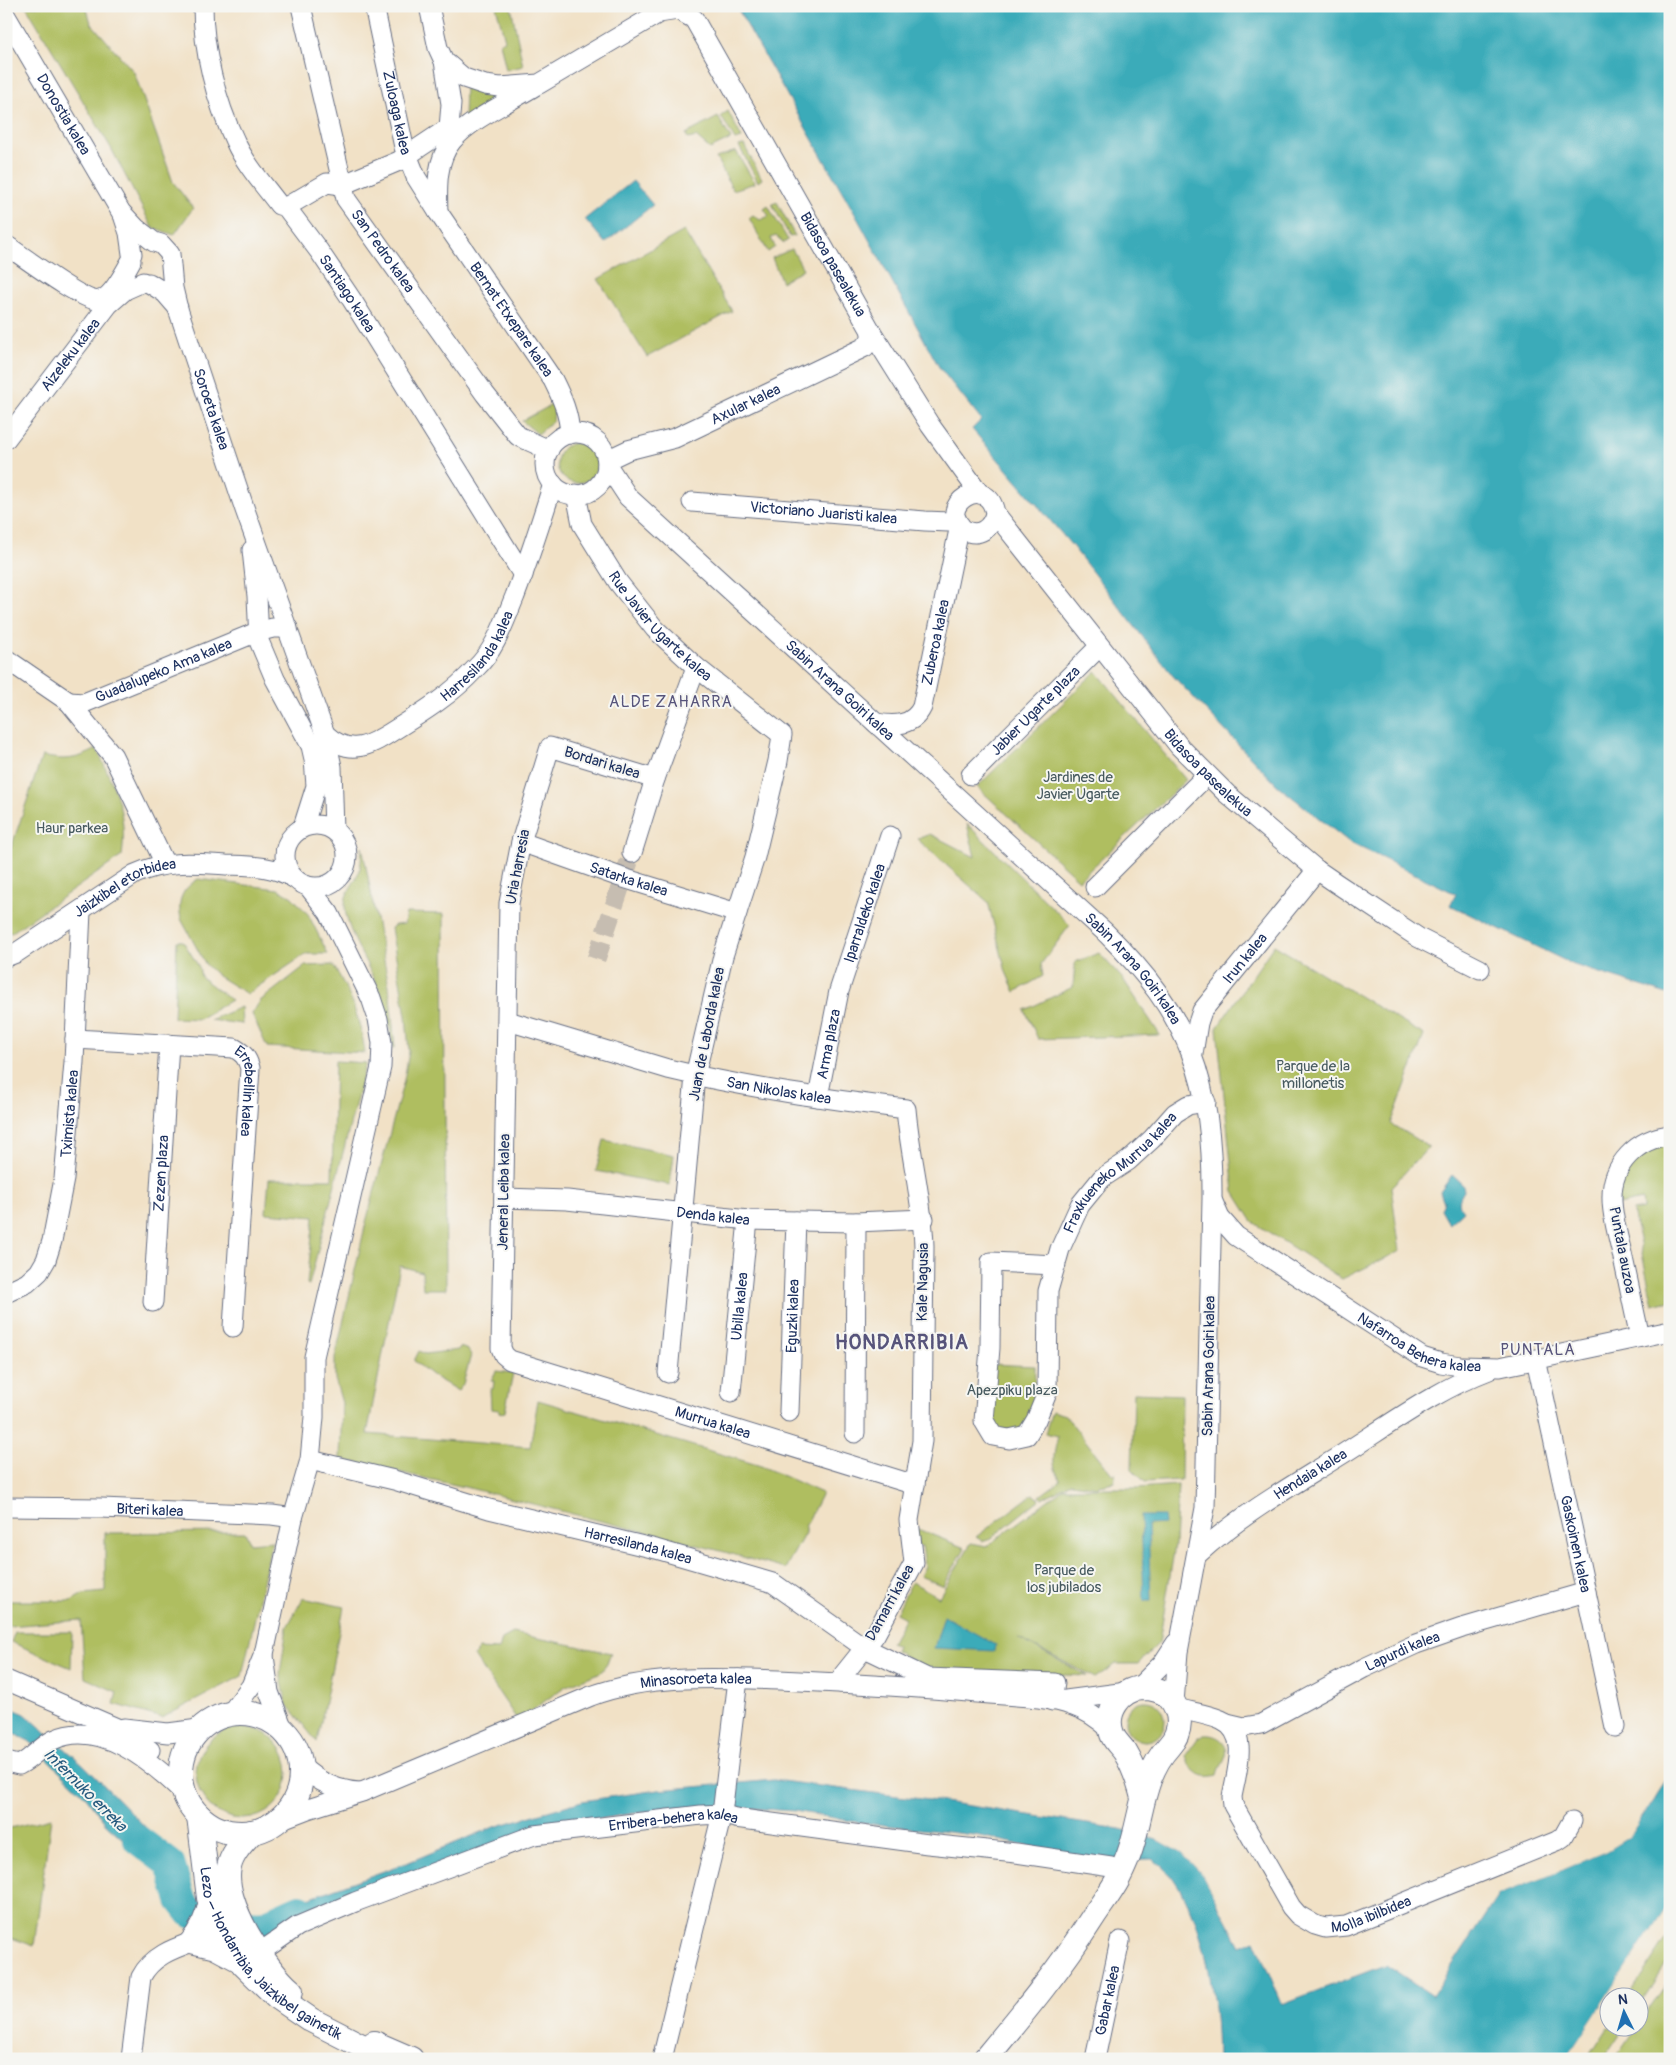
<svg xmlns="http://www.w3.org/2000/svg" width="1676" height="2065" viewBox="0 0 1676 2065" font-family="Pangolin,sans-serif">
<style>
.green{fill:#afbe60;stroke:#65765f}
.water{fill:#3babb9;stroke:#2b6d8c}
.pier{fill:#f1e1c6}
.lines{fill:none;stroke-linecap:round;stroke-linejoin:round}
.river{stroke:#3babb9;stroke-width:30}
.minor-tunnel{stroke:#c6bdb1;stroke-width:19;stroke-dasharray:19 9;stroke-linecap:butt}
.minor-casing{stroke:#666d82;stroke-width:21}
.major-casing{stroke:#666d82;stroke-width:26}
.minor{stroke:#fff;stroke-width:19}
.major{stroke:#fff;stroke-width:24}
.labels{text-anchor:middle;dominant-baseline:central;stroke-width:4;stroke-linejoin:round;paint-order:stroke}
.street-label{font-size:15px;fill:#1b2f5e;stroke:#f6f6f2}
.park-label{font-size:15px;fill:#475a5f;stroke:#f6f6f2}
.neighbourhood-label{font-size:16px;letter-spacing:1px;fill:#57547b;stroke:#f6f6f2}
.water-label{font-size:16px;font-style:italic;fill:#265a7e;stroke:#f6f6f2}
.district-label{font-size:20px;font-weight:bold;letter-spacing:1px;fill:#57547b;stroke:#f6f6f2}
</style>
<rect width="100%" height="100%" fill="#f6f6f2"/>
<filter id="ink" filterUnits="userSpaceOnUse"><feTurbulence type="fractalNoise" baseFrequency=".02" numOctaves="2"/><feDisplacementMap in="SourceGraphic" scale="10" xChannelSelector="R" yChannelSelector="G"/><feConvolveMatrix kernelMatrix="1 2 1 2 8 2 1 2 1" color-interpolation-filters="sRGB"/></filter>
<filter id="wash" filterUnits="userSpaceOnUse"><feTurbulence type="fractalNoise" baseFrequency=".0096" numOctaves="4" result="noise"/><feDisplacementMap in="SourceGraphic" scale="20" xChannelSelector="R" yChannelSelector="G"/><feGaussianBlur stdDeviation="1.12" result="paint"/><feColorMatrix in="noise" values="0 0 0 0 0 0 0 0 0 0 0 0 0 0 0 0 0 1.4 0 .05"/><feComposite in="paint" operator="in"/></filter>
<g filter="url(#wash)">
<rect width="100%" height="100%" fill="#f1e1c6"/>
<g class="green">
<polygon points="26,6 86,6 91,23 134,72 173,182 193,208 174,235 152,227 111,148"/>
<polygon points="496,6 511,6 523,66 506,70 500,42 505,40"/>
<polygon points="465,86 507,92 464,121"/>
<polygon points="728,111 742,138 735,140 721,116"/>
<polygon points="718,117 731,139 710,149 696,137 688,139 686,134"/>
<polygon points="744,145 762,179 758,182 739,146"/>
<polygon points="736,151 755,183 733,190 716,158"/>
<polygon points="777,202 795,236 790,237 772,204"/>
<polygon points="768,206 788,240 784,243 776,236 771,238 775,247 768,252 749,218 753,215 760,220 769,216 764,209"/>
<polygon points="684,231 732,311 647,357 598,279"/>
<polygon points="792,249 803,269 782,282 772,258"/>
<polygon points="555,403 553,421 538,434 522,421"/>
<circle cx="577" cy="463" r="20"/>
<polygon points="1096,671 1186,780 1079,880 977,787"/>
<path d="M 97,749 C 114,787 128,813 122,856 L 11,933 L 6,931 L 6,863 L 42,756 C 64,761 76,760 97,749 Z"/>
<polygon points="967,824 1070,925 1041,964 1043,976 1015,992 1006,972 988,902 917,839 930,834 975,857"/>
<path d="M 362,846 L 389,986 L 395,1047 L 393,1048 C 390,1029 387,1010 380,992 C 371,969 346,931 345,907 C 344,894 352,887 357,876 C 362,867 361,856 362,846 Z"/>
<path d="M 198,879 L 278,889 L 292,897 L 308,914 L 328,954 L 306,954 L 247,994 L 218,976 L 206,965 L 181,919 C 177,900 182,889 198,879 Z"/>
<polygon points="406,913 444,914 446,1289 423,1289 422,1272 400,1266 367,1434 530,1447 538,1400 761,1466 822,1493 805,1527 805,1533 785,1569 721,1551 469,1488 340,1459 342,1403 335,1379 335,1358 366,1222 404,1080 409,1052 406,1016 391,928 395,925 404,924"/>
<polygon points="177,941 183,941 199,967 201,977 231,1000 199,1019 174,1018"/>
<polygon points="1274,945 1424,1035 1391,1124 1429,1147 1391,1187 1400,1251 1342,1279 1253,1222 1234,1192 1217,1028"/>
<polygon points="1099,953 1123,979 1160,1035 1038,1039 1025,1010 1073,987 1075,962"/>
<path d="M 333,965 C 350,992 361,1021 365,1053 L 267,1047 L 252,1014 L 260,1001 L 305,966 Z"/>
<polygon points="241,1007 242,1024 210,1020"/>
<polygon points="335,1061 366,1063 309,1285 307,1284 314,1217 266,1213 269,1179 332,1179"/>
<polygon points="604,1140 674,1155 670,1185 596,1171"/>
<polygon points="1670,1140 1670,1301 1653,1305 1633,1211 1643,1209 1642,1200 1618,1205 1618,1187 1633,1158"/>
<polygon points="460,1347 468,1350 471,1355 463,1384 458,1391 433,1376 414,1361 419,1351 425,1354 458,1350"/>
<polygon points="991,1364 1035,1366 1034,1415 1018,1430 994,1430"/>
<polygon points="496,1371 513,1373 505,1412 499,1413 499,1410 491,1409 490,1389 493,1389 494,1381 491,1381"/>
<polygon points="1134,1393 1182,1395 1181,1480 1145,1482 1132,1469"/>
<path d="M 1052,1411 L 1065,1415 L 1112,1474 L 1115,1474 L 1114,1482 L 1099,1485 L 1098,1487 L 1071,1483 L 1042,1499 L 1040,1496 L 1061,1480 C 1050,1465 1054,1454 1058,1436 L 1045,1433 Z"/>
<polygon points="1178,1485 1175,1545 1159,1643 1138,1664 1116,1664 1095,1678 1018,1638 1087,1676 928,1669 895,1651 897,1646 891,1643 905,1618 896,1613 912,1582 939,1597 971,1543 987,1546 1064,1488 1137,1488"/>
<polygon points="1033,1494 1040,1499 991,1538 982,1541 976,1537"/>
<polygon points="915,1528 965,1548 943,1586 920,1576 925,1566 922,1546 918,1546"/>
<polygon points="105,1531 106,1533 245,1532 250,1543 272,1541 242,1676 162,1718 114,1704 117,1692 85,1678 81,1620 9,1626 6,1632 6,1601 71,1601 83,1594 105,1592"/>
<polygon points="303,1598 344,1607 317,1742 287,1705 280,1673 287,1627"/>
<polygon points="15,1632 72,1632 71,1668 11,1642"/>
<polygon points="513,1633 611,1653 607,1664 601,1672 564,1687 518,1721 474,1656 478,1649 499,1650 502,1639"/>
<circle cx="1145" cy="1721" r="20"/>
<circle cx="242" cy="1773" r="46"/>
<path d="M 1204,1735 C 1217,1734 1229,1742 1226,1756 C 1224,1763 1219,1768 1218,1775 C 1201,1780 1189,1771 1186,1755 L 1198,1738 Z"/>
<polygon points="51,1818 34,1946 6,1936 6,1829"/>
<polygon points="1670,1934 1670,1959 1639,2006 1638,1998 1628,1997"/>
<polygon points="1670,1976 1670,2059 1615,2059 1636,2028 1638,2028 1639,2023"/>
<polygon points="1608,2027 1624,2028 1603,2059 1587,2059"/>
</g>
<g class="water">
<polygon points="736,6 1670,6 1670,995 1574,965 1450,905 1456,894 1349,842 1277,785 1173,676 1073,547 972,429 981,420 939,367 855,214"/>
<polygon points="633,181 653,205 605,243 585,219"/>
<path d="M 1452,1175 L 1463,1185 L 1464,1191 C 1459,1199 1457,1203 1463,1211 L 1449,1224 L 1441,1210 L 1444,1202 L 1440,1192 Z"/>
<polygon points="1141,1516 1164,1516 1165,1524 1148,1525 1151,1601 1144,1601"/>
<polygon points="944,1616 996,1645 995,1651 934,1648"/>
<polygon points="6,1706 25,1714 84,1765 165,1847 176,1861 164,1865 133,1848 106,1824 86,1797 29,1741 6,1730"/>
<path d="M 1670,1775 L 1670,1901 L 1566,2059 L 1217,2059 C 1216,2000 1208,1927 1173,1878 C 1167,1871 1160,1865 1153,1859 L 1109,1860 L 1083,1858 L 975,1835 L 857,1822 L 795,1811 L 747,1808 L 636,1813 L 557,1826 L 288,1922 L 266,1933 L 258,1916 L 409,1862 L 494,1827 L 582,1801 L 658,1790 L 774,1780 L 944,1802 L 1120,1829 L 1157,1839 L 1182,1853 L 1202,1874 L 1240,1946 L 1255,1940 L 1282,2004 L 1385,1965 L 1432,1996 L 1499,1894 L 1543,1878 L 1607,1851 L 1628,1838 Z"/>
</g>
<g class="pier">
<polygon points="1670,1773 1628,1838 1607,1851 1543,1878 1499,1894 1501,1891 1542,1876 1606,1849 1626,1836"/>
<polygon points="1157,1836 1183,1851 1204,1872 1241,1946 1202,1874 1182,1853 1157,1839"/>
<polygon points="1670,1901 1670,1906 1569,2059 1566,2059"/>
</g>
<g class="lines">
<polyline class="river" points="138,1840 170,1864 181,1900 191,1913 217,1923 262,1926 300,1909"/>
</g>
</g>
<g filter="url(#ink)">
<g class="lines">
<polyline class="minor-tunnel" points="596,959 632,853"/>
<defs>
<g id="minor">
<path id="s1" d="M 203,6 C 203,50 216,102 235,141 C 245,164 264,185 279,205 L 286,207 L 319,251 L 352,300 L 523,575"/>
<path id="s2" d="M 301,6 L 346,199 L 485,394 L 518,436 L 549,450"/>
<path id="s3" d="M 374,6 L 404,147 L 416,177 L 438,212 L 553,380 C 562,398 569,414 570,434"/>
<path id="s4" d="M 429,6 L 438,48 L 444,61 L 464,78 L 485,85 L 500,87 L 539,84 L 659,13 L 678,10 L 694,19 L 871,331 L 930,425 L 980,494"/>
<path id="s5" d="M 6,16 L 121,212 L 136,228 L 154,242 L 161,244 L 170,254 L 173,288 L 178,309 L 245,510 L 325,734 L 332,767 L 334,830"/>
<polyline points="444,61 451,104 448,140"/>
<polyline points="286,207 327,183 342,185 399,161 450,127"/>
<path d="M 438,212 C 437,188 436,160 452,141 C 469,120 511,101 535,86"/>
<polyline points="124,218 129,233 132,254"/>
<path d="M 6,245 C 21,255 86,304 100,300 C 112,297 125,272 131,261"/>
<polyline points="149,283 165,293 178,308"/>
<circle cx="576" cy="464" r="31"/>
<path id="s6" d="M 6,439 L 109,304 L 125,290 L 143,282"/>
<path id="s7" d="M 607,460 L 628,450 L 675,438 L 865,347 L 871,339 L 871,331"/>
<path id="s8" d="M 607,465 L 628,497 L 1105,932 C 1190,1016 1213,1080 1212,1199 L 1205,1508 L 1178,1652 L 1174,1703"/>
<path id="s9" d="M 576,494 L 582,524 L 618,582 L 655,629 L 696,667 L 782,735 L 778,761 L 755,857 L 723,956 L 695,1076 L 668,1373"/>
<path id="s10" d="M 692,502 L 925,521 L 949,522 L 957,520"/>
<path id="s11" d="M 995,513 C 992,528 978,539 963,529 C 935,507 987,471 995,513 L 1179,746 L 1227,794 L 1317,870 L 1336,883 L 1419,938 L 1480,969"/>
<polyline points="252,550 257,596 259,641 275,679 311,746 314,759 316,786 303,827"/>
<polyline points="6,659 69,702 113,756 165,864"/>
<path id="s12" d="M 69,702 L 84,703 L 257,632 L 273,628 L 288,628"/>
<path id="s13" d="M 876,723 C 895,726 913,726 922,707 L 960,525"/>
<path id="s14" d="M 325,734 C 351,758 371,745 396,729 C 425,711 452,694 475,669 C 496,649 504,622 515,596 C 529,559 541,522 553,484"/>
<path id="s15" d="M 971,775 L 1099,647"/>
<path id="s16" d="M 655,779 L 550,747 L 521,842 L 509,903 L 501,1348 L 504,1355 L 510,1360 L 915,1485"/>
<circle cx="316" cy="856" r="31"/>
<path id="s17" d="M 521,842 L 620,877 L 737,913"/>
<polyline points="632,853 655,779 696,667"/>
<polyline points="1095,887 1207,775"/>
<path id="s18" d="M 6,957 L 16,953 L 135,874 C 165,860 194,863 226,865 C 251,866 271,865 294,878"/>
<path id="s19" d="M 508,1021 L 668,1069 C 747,1088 827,1099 906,1109 C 910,1156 923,1201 924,1247 L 922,1441 L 909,1520 L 914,1563 L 875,1635 L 843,1675 L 841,1683"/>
<path id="s20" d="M 75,1039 L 234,1048 C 243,1053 247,1057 250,1068 L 233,1327"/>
<path id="s21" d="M 1193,1054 L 1198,1023 L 1202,1011 L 1317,870"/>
<path id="s22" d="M 818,1097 L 839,991 L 890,836"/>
<path id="s23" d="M 504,1198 L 567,1200 L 748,1220 L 856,1222 L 924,1219"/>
<path id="s24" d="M 1213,1202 L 1220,1218 L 1236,1236 L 1422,1357 L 1441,1363 L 1460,1366 L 1500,1367 L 1670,1331"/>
<path id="s25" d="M 1056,1265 L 991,1262 L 990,1348 L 984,1421 L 993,1436 L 1009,1439 L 1027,1435 L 1036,1420 L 1047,1393 L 1048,1291 L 1060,1249 L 1080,1205 L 1102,1178 L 1128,1161 L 1152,1139 L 1175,1113 L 1188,1105 L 1206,1102"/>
<path id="s26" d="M 6,1293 L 27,1283 L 39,1272 L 46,1260 L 52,1241 L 64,1179 L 74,1062 L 81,911"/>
<path id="s27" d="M 153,1302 L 169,1044"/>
<path d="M 1640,1337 C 1634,1311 1629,1285 1623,1258 C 1619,1239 1612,1218 1612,1199 C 1611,1164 1637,1139 1670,1135"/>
<path id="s28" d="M 1536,1359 L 1615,1727"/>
<path id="s29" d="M 731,1392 L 748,1220"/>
<path id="s30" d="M 789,1412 L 796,1221"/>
<polyline points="855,1433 856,1222"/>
<path id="s31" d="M 310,1460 L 394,1480 L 489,1509 L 656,1549 L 773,1583 L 865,1648 L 927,1678 L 1055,1683 L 1052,1701"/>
<path id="s32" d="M 6,1507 L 101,1508 L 272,1515 L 293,1518"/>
<path id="s33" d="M 1198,1554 C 1240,1515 1292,1486 1341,1455 C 1389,1425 1436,1390 1489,1370"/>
<polyline points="264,1656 269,1692 283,1729"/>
<polyline points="6,1680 119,1729 150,1750"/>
<polyline points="1138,1688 1163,1663 1176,1643"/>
<polyline points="1066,1700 1127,1692"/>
<path id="s34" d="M 1176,1708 C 1190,1712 1207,1714 1221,1720 C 1251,1733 1236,1773 1232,1797 L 1233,1805 L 1291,1907 L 1298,1915 L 1315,1925 L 1325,1928 L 1346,1926 L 1557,1841 L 1563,1837 L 1572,1821"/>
<polyline points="230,1714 251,1686 264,1654 293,1518 310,1460 314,1417 314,1357 381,1067 382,1043 378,1019 371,998 329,913 308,886"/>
<path id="s35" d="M 1227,1723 L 1244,1727 L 1261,1724 L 1364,1668 L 1416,1644 L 1462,1628 L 1586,1592"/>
<polyline points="124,1728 168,1733 199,1729"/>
<path d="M 6,1762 L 19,1765 C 32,1759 40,1747 53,1740 C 100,1718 152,1762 183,1792"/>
<path d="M 301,1766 C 318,1782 337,1791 360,1792"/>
<path id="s36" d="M 277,1821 L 308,1809 L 362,1792 L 591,1696 C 651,1674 716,1678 779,1680 C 842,1683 905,1686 968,1692 C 1000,1696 1044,1695 1073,1706 C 1088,1711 1100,1720 1111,1730"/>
<path d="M 188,1943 C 200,1929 206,1916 209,1898"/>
<polyline points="189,1943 214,1949 244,1965"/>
<path id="s37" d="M 259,1953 L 298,1926 L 355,1902 L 534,1835 L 701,1815 L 722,1814 L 735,1818 L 928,1844 L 1016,1853 L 1111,1867"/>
<path d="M 131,2059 L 141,1977 C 156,1948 191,1945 217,1932 L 227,1913"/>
<polyline points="662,2059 722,1814 738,1679"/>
<path id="s38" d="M 1095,2059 L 1120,1941"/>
</g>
<g id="major">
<circle cx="241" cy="1773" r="60"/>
<path id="s39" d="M 199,1816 L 209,1898 L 222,1926 L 244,1965 L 276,1996 L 311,2020 L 387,2059"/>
<path d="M 252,1832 C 243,1842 232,1853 229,1867 C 221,1902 265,1969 291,1991"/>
<polyline points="374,2043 411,2059"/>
<path d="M 985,2059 C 1024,2012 1060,1969 1093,1917 C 1101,1905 1111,1892 1118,1879 C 1123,1869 1128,1858 1131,1848 C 1142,1814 1143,1774 1169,1746 C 1182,1732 1182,1713 1170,1698 C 1163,1690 1153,1688 1142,1688 C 1120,1689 1104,1713 1112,1734 C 1115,1742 1121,1746 1125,1752 C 1134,1767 1139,1782 1143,1798"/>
</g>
</defs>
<use href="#minor" class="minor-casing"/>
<use href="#major" class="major-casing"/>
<use href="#minor" class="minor"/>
<use href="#major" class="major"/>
</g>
</g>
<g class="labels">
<g class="street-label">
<text stroke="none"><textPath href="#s3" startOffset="109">Zuloaga kalea</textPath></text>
<text stroke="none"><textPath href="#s5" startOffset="114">Donostia kalea</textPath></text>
<text stroke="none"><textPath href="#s2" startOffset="262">San Pedro kalea</textPath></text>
<text stroke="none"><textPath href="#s4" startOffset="619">Bidasoa pasealekua</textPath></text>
<text stroke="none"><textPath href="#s1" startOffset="331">Santiago kalea</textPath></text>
<text stroke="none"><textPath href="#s3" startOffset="348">Bernat Etxepare kalea</textPath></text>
<text stroke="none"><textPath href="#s6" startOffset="106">Aizeleku kalea</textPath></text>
<text stroke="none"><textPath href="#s7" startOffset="150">Axular kalea</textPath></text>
<text stroke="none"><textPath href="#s5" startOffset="454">Soroeta kalea</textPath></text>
<text stroke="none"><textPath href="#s10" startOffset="132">Victoriano Juaristi kalea</textPath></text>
<text stroke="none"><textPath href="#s9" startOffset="160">Rue Javier Ugarte kalea</textPath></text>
<text stroke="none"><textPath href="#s13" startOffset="119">Zuberoa kalea</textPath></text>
<text stroke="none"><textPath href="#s14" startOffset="190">Harresilanda kalea</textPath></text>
<text stroke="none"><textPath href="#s12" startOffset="101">Guadalupeko Ama kalea</textPath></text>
<text stroke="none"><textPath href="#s8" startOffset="325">Sabin Arana Goiri kalea</textPath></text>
<text stroke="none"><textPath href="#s15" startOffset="91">Jabier Ugarte plaza</textPath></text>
<text transform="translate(602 763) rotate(17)">Bordari kalea</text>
<text stroke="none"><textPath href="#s11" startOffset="459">Bidasoa pasealekua</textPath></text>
<text transform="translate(518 867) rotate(-79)">Uria harresia</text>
<text stroke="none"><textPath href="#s17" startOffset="114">Satarka kalea</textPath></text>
<text stroke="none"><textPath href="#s18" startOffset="139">Jaizkibel etorbidea</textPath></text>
<text stroke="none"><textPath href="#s22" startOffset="190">Iparraldeko kalea</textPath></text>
<text stroke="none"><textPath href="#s21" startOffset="112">Irun kalea</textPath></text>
<text stroke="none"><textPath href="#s8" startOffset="730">Sabin Arana Goiri kalea</textPath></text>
<text transform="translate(707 1034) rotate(-79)">Juan de Laborda kalea</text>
<text stroke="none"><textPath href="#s22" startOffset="54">Arma plaza</textPath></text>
<text stroke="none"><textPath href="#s19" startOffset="280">San Nikolas kalea</textPath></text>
<text stroke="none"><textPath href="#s20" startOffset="208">Errebellin kalea</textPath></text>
<text stroke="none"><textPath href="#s26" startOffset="202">Tximista kalea</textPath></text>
<text stroke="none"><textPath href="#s27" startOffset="129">Zezen plaza</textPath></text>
<text stroke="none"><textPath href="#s25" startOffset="568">Fraxkueneko Murrua kalea</textPath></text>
<text transform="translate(504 1192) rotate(-89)">Jeneral Leiba kalea</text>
<text stroke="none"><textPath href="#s23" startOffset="210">Denda kalea</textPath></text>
<text transform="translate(1622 1250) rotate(79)">Puntala auzoa</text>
<text transform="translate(923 1282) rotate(-89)">Kale Nagusia</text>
<text stroke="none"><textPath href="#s29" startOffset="86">Ubilla kalea</textPath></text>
<text stroke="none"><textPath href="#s30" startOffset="96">Eguzki kalea</textPath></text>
<text stroke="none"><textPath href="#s24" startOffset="256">Nafarroa Behera kalea</textPath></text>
<text transform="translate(1209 1366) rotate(-89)">Sabin Arana Goiri kalea</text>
<text stroke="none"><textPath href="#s16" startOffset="944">Murrua kalea</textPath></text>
<text stroke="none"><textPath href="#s33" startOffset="138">Hendaia kalea</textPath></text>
<text stroke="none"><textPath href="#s32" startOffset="144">Biteri kalea</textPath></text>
<text stroke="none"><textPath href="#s28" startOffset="189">Gaskoinen kalea</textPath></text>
<text stroke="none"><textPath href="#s31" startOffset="339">Harresilanda kalea</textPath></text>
<text transform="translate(890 1603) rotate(-61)">Damarri kalea</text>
<text stroke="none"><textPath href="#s35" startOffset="194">Lapurdi kalea</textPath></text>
<text stroke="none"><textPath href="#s36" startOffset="445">Minasoroeta kalea</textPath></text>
<text stroke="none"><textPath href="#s37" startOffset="441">Erribera-behera kalea</textPath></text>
<text stroke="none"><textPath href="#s34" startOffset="346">Molla ibilbidea</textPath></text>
<text stroke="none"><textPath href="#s39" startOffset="165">Lezo – Hondarribia, Jaizkibel gainetik</textPath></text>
<text stroke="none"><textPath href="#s38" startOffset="60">Gabar kalea</textPath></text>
</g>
<g class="park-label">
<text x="1078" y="777">Jardines de<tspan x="1078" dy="17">Javier Ugarte</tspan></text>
<text x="72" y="828">Haur parkea</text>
<text x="1313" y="1066">Parque de la<tspan x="1313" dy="17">millonetis</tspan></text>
<text x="1012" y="1390">Apezpiku plaza</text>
<text x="1064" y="1570">Parque de<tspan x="1064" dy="17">los jubilados</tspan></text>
</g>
<g class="neighbourhood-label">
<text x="671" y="702">ALDE ZAHARRA</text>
<text x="1538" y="1350">PUNTALA</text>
</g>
<g class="water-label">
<text transform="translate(85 1790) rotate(45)">Infernuko erreka</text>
</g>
<g class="district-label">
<text x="902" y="1342">HONDARRIBIA</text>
</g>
</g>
<rect width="1676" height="2065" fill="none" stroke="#f6f6f2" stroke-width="25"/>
<g transform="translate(1624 2012) rotate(355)"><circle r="24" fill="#f6f6f2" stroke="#9ea6b7"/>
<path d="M0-4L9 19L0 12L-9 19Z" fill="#1f6fb2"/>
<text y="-8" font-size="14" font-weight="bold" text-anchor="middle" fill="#1b2f5e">N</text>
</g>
</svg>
